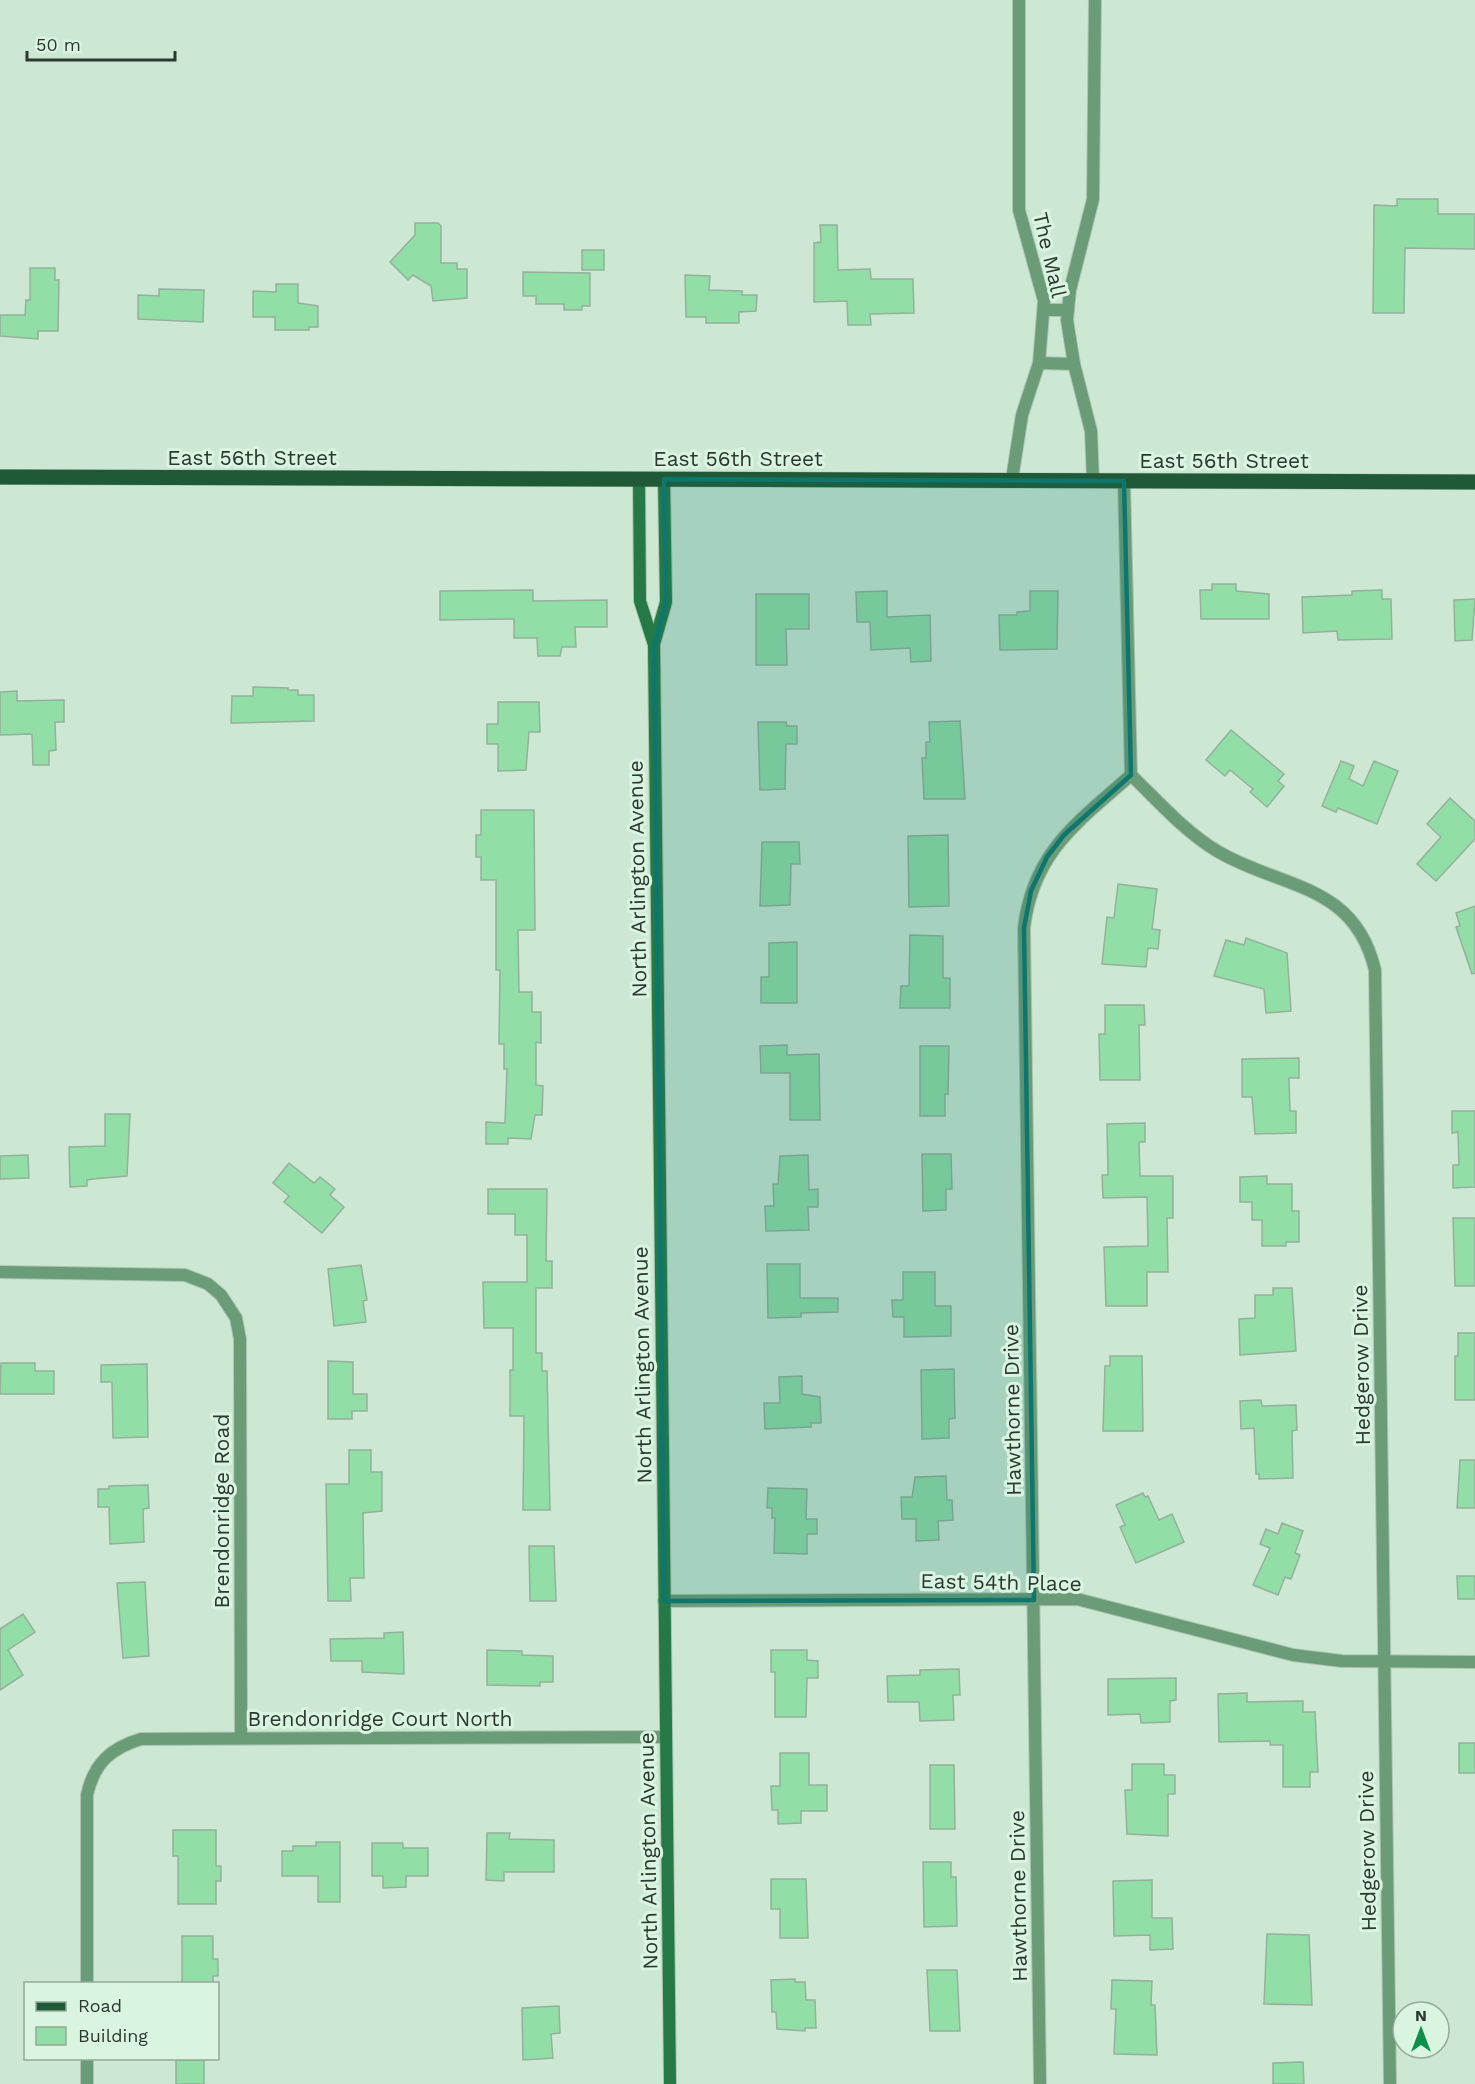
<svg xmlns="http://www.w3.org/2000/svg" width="1475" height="2084" viewBox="0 0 1475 2084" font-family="'Work Sans',sans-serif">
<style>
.building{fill:#91dea7;stroke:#95b09c;stroke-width:1.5}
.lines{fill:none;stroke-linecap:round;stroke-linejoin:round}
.street-casing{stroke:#acc5b2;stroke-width:14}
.secondary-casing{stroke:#acc5b2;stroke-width:14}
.primary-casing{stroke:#acc5b2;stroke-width:16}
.street{stroke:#6a9c78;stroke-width:12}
.secondary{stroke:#257946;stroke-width:12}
.primary{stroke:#205935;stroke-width:15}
.marked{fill:#0f766e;fill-opacity:0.2;stroke:#0f766e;stroke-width:4.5;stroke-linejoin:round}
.labels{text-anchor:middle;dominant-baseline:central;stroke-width:6;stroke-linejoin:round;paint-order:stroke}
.street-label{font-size:21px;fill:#2d3830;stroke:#d9f5e0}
</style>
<rect width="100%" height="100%" fill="#cce8d3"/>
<g class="building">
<polygon points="1397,199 1438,199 1438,214 1475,214 1475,249 1405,248 1404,313 1373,313 1374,205 1397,206"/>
<polygon points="415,223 438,223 441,226 441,263 457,263 457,269 467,269 467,298 433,301 431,286 413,275 408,280 390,262 415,235"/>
<polygon points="820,225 837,225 838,270 870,269 871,279 913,279 914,313 870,314 871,325 848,325 847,301 814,302 814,243 821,242"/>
<rect x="582" y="250" width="22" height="20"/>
<polygon points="30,268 55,268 55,280 59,280 58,331 38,331 38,339 0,336 0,315 25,315 26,300 30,300"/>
<polygon points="523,272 590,273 590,306 582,306 582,310 564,310 564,304 536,304 536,296 523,296"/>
<polygon points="685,275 710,276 709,290 742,291 742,295 757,295 756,311 739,312 739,323 706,323 706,317 686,317"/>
<polygon points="276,284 298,284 298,303 318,306 318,327 309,327 309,330 275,330 275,317 253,317 253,291 276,292"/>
<polygon points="159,289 204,290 203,322 138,319 138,295 159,296"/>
<polygon points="1212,584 1236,584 1236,591 1269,594 1269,619 1201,619 1200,590 1212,590"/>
<polygon points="533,590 533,601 607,600 607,627 575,627 576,647 562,647 560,656 538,656 537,638 514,638 514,619 440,620 440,591"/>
<polygon points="1382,590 1382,599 1391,599 1392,639 1338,640 1337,631 1303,633 1302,597 1352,595 1352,591"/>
<polygon points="887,591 887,617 930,615 931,661 911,662 910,648 871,650 870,622 857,622 856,592"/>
<polygon points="1030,591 1058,591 1057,649 1000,650 999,615 1017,615 1017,612 1030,611"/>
<polygon points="756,594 809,594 809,629 786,629 787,665 756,665"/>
<polygon points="1475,599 1472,640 1455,641 1454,600"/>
<polygon points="253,687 288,688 288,690 298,690 298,695 314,695 314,721 231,723 232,696 253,696"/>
<polygon points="17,691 17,701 64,700 64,722 55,722 56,750 49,751 49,765 33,765 32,734 0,735 0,692"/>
<polygon points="498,702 539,702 540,732 529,732 526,770 498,771 498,744 487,744 487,724 498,724"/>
<polygon points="960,721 965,799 924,799 922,758 926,758 926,742 930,742 929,722"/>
<polygon points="758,722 786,722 787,726 797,726 797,744 786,744 785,789 760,790"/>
<polygon points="1231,730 1284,774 1278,781 1284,786 1267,807 1250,792 1253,789 1230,770 1225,776 1206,760"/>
<polygon points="1341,761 1354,766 1349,779 1363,786 1374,761 1398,771 1377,824 1338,808 1336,812 1322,806"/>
<polygon points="1450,798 1475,821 1475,839 1436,881 1417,864 1441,837 1427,824"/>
<polygon points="481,810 534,810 535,930 518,930 519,992 532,992 532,1012 541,1012 541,1043 536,1042 536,1085 543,1086 542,1115 535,1115 531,1139 508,1138 508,1144 486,1144 486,1122 505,1123 507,1069 504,1069 504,1044 499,1044 500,970 496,970 496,880 481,880 481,857 476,857 476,835 481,835"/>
<polygon points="948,835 949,906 909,907 908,836"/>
<polygon points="762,842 799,842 800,864 791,864 790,905 760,906"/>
<polygon points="1118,884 1157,889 1152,929 1160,930 1158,949 1148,948 1146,967 1102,964 1107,917 1114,918"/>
<polygon points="1475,906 1475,973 1472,974 1456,927 1460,926 1456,913"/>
<polygon points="910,935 943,936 943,978 950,978 950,1008 900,1008 901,986 909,986"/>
<polygon points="1246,938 1287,953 1291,1011 1266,1013 1264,989 1214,976 1226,940 1244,945"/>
<polygon points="797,942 797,1003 761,1003 761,977 769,977 769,943"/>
<polygon points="1105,1005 1144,1005 1145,1025 1139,1025 1140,1080 1100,1080 1099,1034 1105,1034"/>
<polygon points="787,1045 787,1055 819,1054 820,1120 790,1120 790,1073 761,1073 760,1046"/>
<polygon points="920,1046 949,1046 948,1094 945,1094 945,1116 920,1116"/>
<polygon points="1299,1058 1299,1078 1289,1078 1290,1111 1296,1111 1296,1133 1255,1134 1252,1097 1242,1097 1242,1059"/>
<polygon points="1452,1111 1475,1111 1475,1187 1453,1188 1453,1165 1459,1165 1458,1132 1452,1133"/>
<polygon points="105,1114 130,1114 127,1176 93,1179 87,1180 87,1186 70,1187 69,1147 105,1146"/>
<polygon points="1145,1123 1145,1142 1139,1142 1140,1176 1173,1176 1173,1218 1167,1218 1168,1272 1147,1272 1147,1306 1106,1306 1104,1247 1148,1246 1147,1197 1103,1198 1102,1175 1108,1175 1107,1124"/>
<polygon points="922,1154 951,1154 952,1189 946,1189 946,1210 923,1211"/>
<polygon points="28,1155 29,1178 0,1179 0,1156"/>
<polygon points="808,1155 809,1190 818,1189 818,1207 808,1207 809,1230 766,1231 765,1206 774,1206 773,1184 778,1184 780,1156"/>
<polygon points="289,1163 314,1183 320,1177 335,1189 330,1195 344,1207 322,1233 284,1202 289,1196 273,1183"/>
<polygon points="1267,1176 1267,1184 1292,1184 1292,1211 1299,1211 1299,1242 1286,1242 1286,1246 1262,1246 1262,1220 1252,1220 1252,1202 1240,1202 1240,1177"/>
<polygon points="488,1189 547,1189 546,1261 552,1261 552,1288 536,1288 536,1353 542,1353 542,1371 547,1371 550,1510 523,1510 524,1416 510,1416 510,1370 513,1370 513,1328 484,1328 483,1282 527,1282 527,1235 515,1235 515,1214 488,1214"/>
<polygon points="1453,1218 1475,1218 1475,1286 1455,1286"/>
<polygon points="767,1264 800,1264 800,1298 838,1298 838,1312 801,1313 801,1317 768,1318"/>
<polygon points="361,1265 367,1300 363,1301 366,1322 334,1326 328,1269"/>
<polygon points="903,1272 935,1272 935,1306 951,1306 951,1336 904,1337 904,1317 893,1317 892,1300 903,1300"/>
<polygon points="1273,1288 1292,1288 1296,1351 1240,1355 1239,1319 1255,1318 1255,1295 1273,1295"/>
<polygon points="1458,1333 1475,1333 1475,1400 1455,1400 1455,1356 1458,1356"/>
<polygon points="1110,1356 1142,1356 1143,1431 1103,1431 1105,1366 1110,1366"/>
<polygon points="328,1361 353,1362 353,1394 367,1394 367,1411 352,1411 352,1419 328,1419"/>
<polygon points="1,1363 35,1363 35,1371 54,1371 54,1394 0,1394"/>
<polygon points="147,1364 148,1437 113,1438 112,1382 101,1382 101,1365"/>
<polygon points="954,1369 955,1418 949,1419 949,1438 922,1439 921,1370"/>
<polygon points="802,1376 802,1394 820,1397 821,1423 811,1423 811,1427 765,1429 764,1403 780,1403 779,1377"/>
<polygon points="1261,1400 1262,1406 1296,1405 1297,1430 1292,1431 1293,1478 1259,1479 1259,1474 1256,1474 1254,1428 1241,1429 1240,1401"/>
<polygon points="349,1450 371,1450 371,1472 382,1472 382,1511 363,1513 364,1578 350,1578 351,1601 328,1601 326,1484 349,1484"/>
<polygon points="1460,1460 1475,1460 1475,1508 1457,1508"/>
<polygon points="946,1476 947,1500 952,1500 953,1520 938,1521 939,1540 916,1541 916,1519 902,1519 901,1497 912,1497 915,1477"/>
<polygon points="148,1485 149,1508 143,1509 144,1542 110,1544 109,1507 98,1507 98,1489 109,1489 109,1486"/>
<polygon points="768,1488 807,1489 806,1519 817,1519 817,1534 807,1534 807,1554 774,1553 775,1518 772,1518 772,1508 767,1508"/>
<polygon points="1143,1493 1145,1497 1148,1496 1159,1520 1172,1514 1184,1542 1136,1563 1120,1527 1125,1525 1116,1505"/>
<polygon points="1282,1523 1303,1531 1295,1553 1300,1555 1291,1579 1285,1577 1278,1595 1253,1585 1270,1548 1260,1544 1266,1529 1278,1534"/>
<polygon points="529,1546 554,1546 556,1601 530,1601"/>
<polygon points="1457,1576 1475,1576 1475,1599 1458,1599"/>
<polygon points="145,1582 149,1656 123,1658 117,1583"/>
<polygon points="23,1614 35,1632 8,1650 23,1675 0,1690 0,1629"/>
<polygon points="403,1632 404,1674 362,1672 362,1661 331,1661 330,1639 384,1638 384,1633"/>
<polygon points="487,1650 522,1651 522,1655 553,1656 553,1682 540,1682 540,1686 487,1685"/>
<polygon points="771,1650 807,1650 807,1660 818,1661 818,1678 807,1678 806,1717 775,1717 775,1672 771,1672"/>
<polygon points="959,1669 960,1695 953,1695 954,1720 920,1721 919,1702 888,1702 887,1676 920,1675 920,1670"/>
<polygon points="1176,1678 1176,1700 1170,1701 1170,1722 1141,1723 1140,1714 1108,1715 1108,1679"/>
<polygon points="1247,1693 1247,1702 1303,1701 1303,1712 1315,1712 1318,1772 1310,1772 1310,1787 1283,1787 1283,1745 1270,1745 1270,1741 1219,1742 1218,1694"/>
<rect x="1459" y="1743" width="16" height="30"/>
<polygon points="780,1753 809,1753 809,1785 827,1785 827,1811 801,1811 801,1823 778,1824 778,1810 772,1810 771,1786 780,1786"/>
<polygon points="1132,1764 1164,1764 1164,1775 1175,1775 1175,1794 1168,1794 1168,1836 1127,1834 1125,1790 1132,1790"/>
<polygon points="930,1765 954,1765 955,1829 930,1829"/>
<polygon points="173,1830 216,1830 216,1866 221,1866 221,1881 216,1881 216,1904 178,1904 178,1856 173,1856"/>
<polygon points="487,1833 510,1833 509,1839 554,1840 554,1872 504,1872 504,1881 486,1880"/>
<polygon points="316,1842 340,1842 340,1902 318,1902 318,1876 282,1876 282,1851 293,1851 293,1846 316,1846"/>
<polygon points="372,1843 403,1843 403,1848 428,1848 428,1876 406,1876 406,1887 383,1888 383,1876 372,1876"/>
<polygon points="923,1862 951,1862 951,1877 956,1877 957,1926 924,1927"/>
<polygon points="771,1879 806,1879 808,1938 780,1938 780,1909 771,1909"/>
<polygon points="1152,1880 1152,1918 1172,1918 1173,1949 1150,1950 1150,1935 1114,1936 1113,1881"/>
<polygon points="1267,1934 1309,1935 1312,2005 1264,2004"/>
<polygon points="182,1936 213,1936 213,1959 218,1959 218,1976 213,1976 213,1983 182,1983"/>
<polygon points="927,1970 957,1970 960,2031 930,2031"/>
<polygon points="795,1979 795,1982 805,1982 806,2000 815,2000 816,2028 805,2028 805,2031 777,2029 776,2012 772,2012 771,1980"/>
<polygon points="1112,1980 1152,1981 1151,2005 1155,2005 1157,2055 1114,2054 1116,2009 1111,2009"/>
<polygon points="559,2006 560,2033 551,2034 553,2058 523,2060 522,2008"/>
<rect x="176" y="2060" width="28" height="24"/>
<polygon points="1303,2062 1304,2084 1273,2084 1273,2063"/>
</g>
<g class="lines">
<defs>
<g id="street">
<polyline points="1044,310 1068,310"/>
<polyline points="1039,363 1074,364"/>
<polyline points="1012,479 1022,415 1039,363 1044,301 1019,210 1019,0"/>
<polyline points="1093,480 1091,431 1074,364 1067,320 1070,290 1093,199 1095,0"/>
<polyline points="1124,481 1131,775"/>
<path d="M 1131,775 C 1158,801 1185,832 1217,851 C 1281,889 1354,882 1375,970 L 1390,2084"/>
<polyline points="0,1272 185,1275 208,1284 221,1295 236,1318 240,1339 241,1738"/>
<polyline points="664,1601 1077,1599 1293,1655 1342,1661 1475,1662"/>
<path d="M 87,1984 L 87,1795 C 94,1763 111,1748 141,1739 L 666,1737"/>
<polyline points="87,2058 87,2084"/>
<path d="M 1040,2084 L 1024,928 C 1033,852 1078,822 1131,775"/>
</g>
<g id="secondary">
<polyline points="639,479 640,601 654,645 670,2084"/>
<polyline points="654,644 666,602 664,479"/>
</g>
<polyline id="primary" points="0,477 1475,482"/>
</defs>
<use href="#street" class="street-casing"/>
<use href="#secondary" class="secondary-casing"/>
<use href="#primary" class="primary-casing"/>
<use href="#street" class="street"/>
<use href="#secondary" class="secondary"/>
<use href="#primary" class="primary"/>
</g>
<path class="marked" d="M 664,479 L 1124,481 L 1131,775 L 1064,835 L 1047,857 L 1031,891 L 1024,928 L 1034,1600 L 664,1601 L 654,645 L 666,602 Z"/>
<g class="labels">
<g class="street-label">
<text transform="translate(1050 255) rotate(77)">The Mall</text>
<text x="252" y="457">East 56th Street</text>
<text x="738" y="458">East 56th Street</text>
<text x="1224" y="460">East 56th Street</text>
<text transform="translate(637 879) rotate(-91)">North Arlington Avenue</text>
<text transform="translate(642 1365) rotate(-91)">North Arlington Avenue</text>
<text transform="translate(1361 1365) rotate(-91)">Hedgerow Drive</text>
<text transform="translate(1012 1410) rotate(-91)">Hawthorne Drive</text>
<text transform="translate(221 1511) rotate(-90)">Brendonridge Road</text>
<text transform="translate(1001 1582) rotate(1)">East 54th Place</text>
<text x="380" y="1718">Brendonridge Court North</text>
<text transform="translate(648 1851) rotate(-91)">North Arlington Avenue</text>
<text transform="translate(1367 1851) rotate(-91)">Hedgerow Drive</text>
<text transform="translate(1018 1896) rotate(-91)">Hawthorne Drive</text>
</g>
</g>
<rect x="24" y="1982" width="195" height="78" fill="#d9f5e0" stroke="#94a99a" stroke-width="1.5"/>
<rect x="36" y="2002" width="30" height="9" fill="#205935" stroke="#94a99a" stroke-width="1.5"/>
<text x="78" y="2012" font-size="18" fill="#2d3830">Road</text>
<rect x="36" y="2027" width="30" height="18" fill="#91dea7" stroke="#94a99a" stroke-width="1.5"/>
<text x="78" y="2042" font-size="18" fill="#2d3830">Building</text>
<g transform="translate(1421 2030)"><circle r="28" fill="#d9f5e0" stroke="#94a99a" stroke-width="1.5"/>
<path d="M0-4.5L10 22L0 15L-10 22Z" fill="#0d8f4c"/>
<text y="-9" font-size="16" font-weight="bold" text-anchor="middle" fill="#2d3830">N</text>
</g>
<path d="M27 51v9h148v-9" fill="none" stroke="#2d3830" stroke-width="3"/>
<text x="36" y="51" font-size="18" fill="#2d3830" stroke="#d9f5e0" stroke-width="4.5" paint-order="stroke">50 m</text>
</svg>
